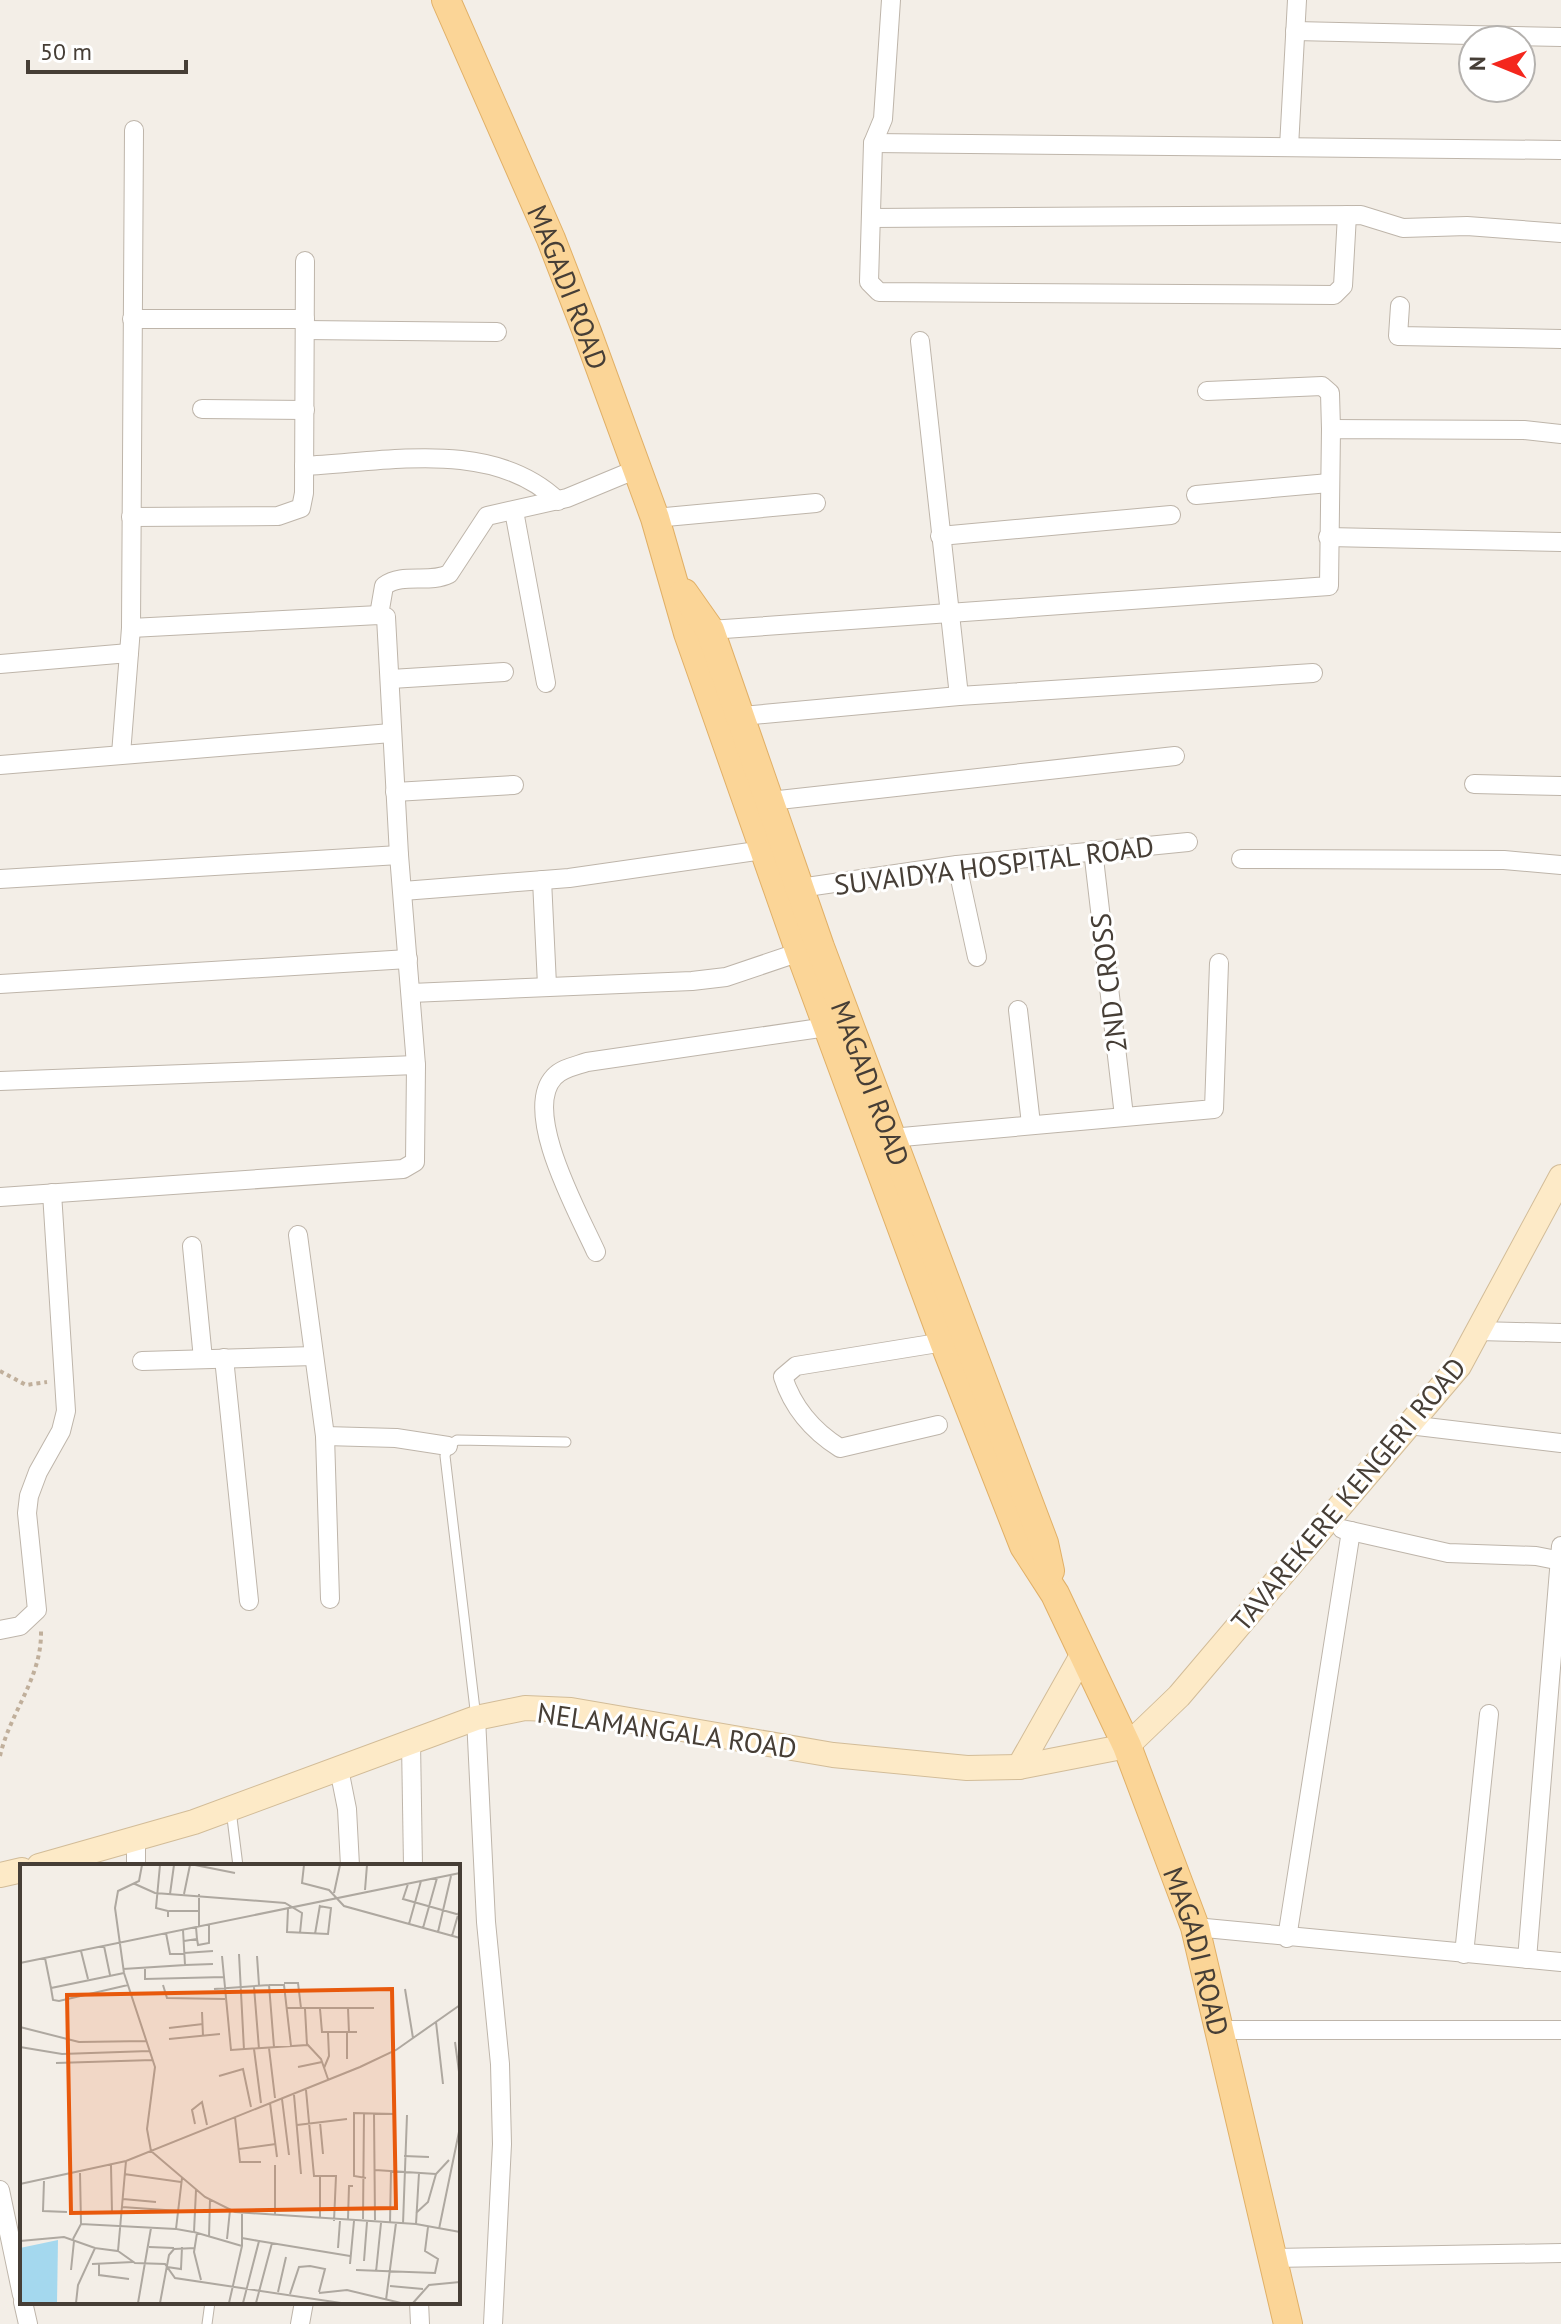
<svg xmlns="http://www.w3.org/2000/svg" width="1561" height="2324" viewBox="0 0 1561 2324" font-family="'PT Sans',sans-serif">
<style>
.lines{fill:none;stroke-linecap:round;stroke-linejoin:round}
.service-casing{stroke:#beb5aa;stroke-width:11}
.minor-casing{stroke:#beb5aa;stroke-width:20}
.secondary-casing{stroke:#d2bc98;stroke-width:26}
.primary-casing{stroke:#e1b067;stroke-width:30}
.path{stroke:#c0af9b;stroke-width:4;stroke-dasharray:4 4;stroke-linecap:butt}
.service{stroke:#fff;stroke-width:9}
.minor{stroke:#fff;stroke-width:18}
.secondary{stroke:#fdeac7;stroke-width:24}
.primary{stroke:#fbd597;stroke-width:28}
.labels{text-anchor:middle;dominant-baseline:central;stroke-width:6;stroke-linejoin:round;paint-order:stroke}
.street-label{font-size:28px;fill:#463e36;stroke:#fff}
.inset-road{fill:none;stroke:#aea8a0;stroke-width:2}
.view{fill:#e8590c;fill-opacity:0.15;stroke:#e8590c;stroke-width:4}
.inset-edge{fill:none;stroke:#463e36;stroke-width:4}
</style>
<rect width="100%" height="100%" fill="#f3eee7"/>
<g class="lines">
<defs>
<g id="service">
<polyline points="476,1718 445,1456 448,1446 457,1440 566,1442"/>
<polyline points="231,1810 238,1866"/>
<polyline points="207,2324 210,2302"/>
</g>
<g id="minor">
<polyline points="891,0 883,119 873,143 869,282 879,292 1334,295 1343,286 1347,215"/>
<polyline points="1295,31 1561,37"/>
<polyline points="873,143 1561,150"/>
<polyline points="1289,147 1297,0"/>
<polyline points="871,218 1361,215 1403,228 1467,226 1561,233"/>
<polyline points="1400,306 1398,336 1561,339"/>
<polyline points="132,319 305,319"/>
<polyline points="305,330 497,332"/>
<polyline points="920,341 959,696"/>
<polyline points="1207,391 1322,386 1330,393 1331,429"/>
<polyline points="202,409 305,410"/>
<path d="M 304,466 C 387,462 492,438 558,501"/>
<polyline points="1196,495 1329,483"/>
<polyline points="514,511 546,683"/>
<polyline points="131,517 278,516 301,508 304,493 305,261"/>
<polyline points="655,518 816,503"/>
<polyline points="940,536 1171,515"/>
<polyline points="1328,537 1561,542"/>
<path d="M 379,615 L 384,586 C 403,572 429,584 449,574 L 487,516 L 567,498 L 637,469"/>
<polyline points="710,630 1329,586 1331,429 1524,430 1561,434"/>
<polyline points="0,664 129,653"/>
<polyline points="391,679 504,672"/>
<polyline points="742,716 959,696 1313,673"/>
<polyline points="121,754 131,628 134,130"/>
<polyline points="0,765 391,733"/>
<polyline points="1474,784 1561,786"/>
<polyline points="395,792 514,785"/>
<polyline points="770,801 1175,756"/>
<polyline points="1093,850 1124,1116"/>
<polyline points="1241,859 1504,860 1561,865"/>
<polyline points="957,865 977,957"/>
<polyline points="0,879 399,855"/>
<polyline points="542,880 547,985"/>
<polyline points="800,888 957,865 1188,842"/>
<polyline points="403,891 569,878 764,850"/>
<polyline points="0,984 408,959"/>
<polyline points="411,993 692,981 726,977 800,952"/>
<polyline points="1018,1010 1031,1124"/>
<polyline points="0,1081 416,1065"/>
<polyline points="891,1138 1214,1109 1219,963"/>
<polyline points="0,1197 403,1169 415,1162 416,1065 399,855 386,617 379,615 131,628"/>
<polyline points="298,1235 325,1436 330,1599"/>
<polyline points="192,1246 203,1359"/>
<path d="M 596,1252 C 580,1216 521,1112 554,1077 C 562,1068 576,1066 587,1062 L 827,1027"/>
<polyline points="1478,1331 1561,1333"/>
<polyline points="224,1358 249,1601"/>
<polyline points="142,1361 314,1356"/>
<path d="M 938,1425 L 840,1448 C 813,1431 793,1408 783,1377 L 796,1366 L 944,1342"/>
<polyline points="1409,1425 1561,1443"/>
<polyline points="325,1436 396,1438 448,1446"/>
<polyline points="1342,1529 1448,1553 1536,1556 1561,1561"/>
<polyline points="0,1630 20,1626 37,1610 27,1513 29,1496 38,1472 61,1431 66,1411 52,1193"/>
<polyline points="476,1718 486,1922 500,2064 502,2144 493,2324"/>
<polyline points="411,1742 413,1866"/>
<polyline points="339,1769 347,1809 350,1866"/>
<polyline points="136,1841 136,1866"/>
<polyline points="1195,1927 1561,1962"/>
<polyline points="1287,1938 1351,1531"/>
<polyline points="1464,1954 1489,1714"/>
<polyline points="1527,1959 1561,1546"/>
<polyline points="1219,2030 1561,2030"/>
<polyline points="0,2190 22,2295"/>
<polyline points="1273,2258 1561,2253"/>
<polyline points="23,2302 28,2324"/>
<polyline points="419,2302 420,2324"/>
<polyline points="300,2324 304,2302"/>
</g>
<g id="secondary">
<polyline points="1019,1767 1084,1652"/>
<polyline points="39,1866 194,1822 476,1718 525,1708 571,1710 833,1755 967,1768 1019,1767 1127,1746 1179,1696 1459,1366 1561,1177"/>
<polyline points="0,1875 22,1870"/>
</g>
<g id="primary">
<path id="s1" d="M 446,0 L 551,239 L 587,332 L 655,518 L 688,633 L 800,952 L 944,1342 L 1024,1546 L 1055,1594 L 1127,1746 L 1195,1927 L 1288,2324"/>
<path id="s2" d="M 684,593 L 710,630 L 820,947 L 1010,1453 L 1044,1543 L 1050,1571"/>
</g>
</defs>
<use href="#service" class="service-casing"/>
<use href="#minor" class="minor-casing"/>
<use href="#secondary" class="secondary-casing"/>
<use href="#primary" class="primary-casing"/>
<g class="path">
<polyline points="0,1371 26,1385 47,1382"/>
<path d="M 0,1756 C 10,1712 42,1678 41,1631"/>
</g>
<use href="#service" class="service"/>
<use href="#minor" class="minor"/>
<use href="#secondary" class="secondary"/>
<use href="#primary" class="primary"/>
</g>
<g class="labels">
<g class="street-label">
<text stroke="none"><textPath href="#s1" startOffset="312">MAGADI ROAD</textPath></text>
<text transform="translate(994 865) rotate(-7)">SUVAIDYA HOSPITAL ROAD</text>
<text transform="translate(1108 983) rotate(-97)">2ND CROSS</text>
<text stroke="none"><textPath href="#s2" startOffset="526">MAGADI ROAD</textPath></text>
<text transform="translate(1348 1494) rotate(-50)">TAVAREKERE KENGERI ROAD</text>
<text transform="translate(667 1730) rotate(8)">NELAMANGALA ROAD</text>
<text stroke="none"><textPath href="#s1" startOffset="2094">MAGADI ROAD</textPath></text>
</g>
</g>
<g transform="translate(20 1864)">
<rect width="440" height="440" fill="#f3eee7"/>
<path d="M 38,376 L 37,439 L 0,439 L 0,384 Z" fill="#a4d8ee"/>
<path class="inset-road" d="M 122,1 L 119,17 L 98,27 L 95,44 L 104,109 L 135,203 L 127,265 L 131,287M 140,1 L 136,44 L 148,47 L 148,53M 175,1 L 215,9M 284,1 L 282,19 L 309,26 L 324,42 L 440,74M 115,20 L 135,29 L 265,39 L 282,49 L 280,69M 388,20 L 383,35 L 440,51M 345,26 L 347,1M 314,29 L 320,1M 150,30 L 154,1M 164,30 L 170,1M 179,30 L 179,63M 268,45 L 267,68 L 308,70 L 311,44 L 299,42M 149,47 L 178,47M 389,60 L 401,17M 403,64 L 417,14M 418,68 L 431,12M 146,69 L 150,90 L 193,87M 295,70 L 300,41M 432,72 L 440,44M 177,75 L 178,81 L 189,79 L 189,61M 164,77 L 177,75 L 176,63M 84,82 L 90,111M 61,87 L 68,115M 219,90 L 224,186M 202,92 L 211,186 L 287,181 L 285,145M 237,92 L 239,121M 25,94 L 31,124 L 104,109M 0,99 L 440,9M 165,101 L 193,100M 125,103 L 125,115 L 204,113M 103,105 L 165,101 L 163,66M 264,119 L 278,119 L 281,144M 143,121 L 147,134 L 205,135M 249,121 L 264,121 L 271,182M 234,123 L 239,185M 31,124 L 33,136 L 39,137 L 108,121M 194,125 L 249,121 L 254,183M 385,125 L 393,174M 267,144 L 354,144M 328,144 L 329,169M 300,145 L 302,168 L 337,168M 182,148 L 183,172M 416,158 L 423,220M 0,163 L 59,178 L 126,177M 149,164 L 183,160M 327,169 L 327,195M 149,175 L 200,170M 435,178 L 440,215M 287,180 L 301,195 L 308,215M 0,183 L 42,190 L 129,187M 249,184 L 255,234M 234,185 L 241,239M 36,199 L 133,196M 278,203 L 302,198M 304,204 L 309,192 L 308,169M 199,212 L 223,205 L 231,243M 286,226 L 294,312 L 316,312 L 314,357M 274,231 L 281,310M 262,235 L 269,291M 250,239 L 257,293M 354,249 L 355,356M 215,253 L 220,298 L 241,298M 300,258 L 303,290M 175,260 L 172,246 L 182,238 L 187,261M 277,261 L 327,255M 219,285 L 256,280M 131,287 L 185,333 L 215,348 L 396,360 L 440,368M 384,292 L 409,293M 91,301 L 92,349M 355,306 L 416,310M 60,309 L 61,360M 104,310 L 161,318M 162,314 L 156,365 L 173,368M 346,314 L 334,312 L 334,249 L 376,250M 24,317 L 23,347 L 47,348M 0,320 L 106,297 L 340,203 L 376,186 L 440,141M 176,326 L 174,368 L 222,382M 103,335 L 136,338M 102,343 L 174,348M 396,349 L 408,338 L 416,310 L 429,296M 255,350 L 255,301M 300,354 L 300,312M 328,355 L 329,322 L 333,322M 343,355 L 344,249M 370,359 L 371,306M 383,360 L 387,251M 396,360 L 399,309M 419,365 L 440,263M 177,369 L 174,388 L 181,416M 189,373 L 190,335M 222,374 L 239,377 L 223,439M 53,375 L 61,360 L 156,365M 207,375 L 210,346M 0,377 L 44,373 L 75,384M 239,377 L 330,392M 129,383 L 154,384M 318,384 L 320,357M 98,387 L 115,399 L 145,400 L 155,414 L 321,439M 344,397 L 347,358M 72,400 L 113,398M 79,400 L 79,411 L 109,415M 330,400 L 334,357M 147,403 L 161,405 L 162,383M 51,406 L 54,377M 336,406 L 415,409 L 418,395 L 405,387 L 408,363M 356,408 L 361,359M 370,422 L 403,425M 258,428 L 266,393M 299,429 L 327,426 L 381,439M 270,430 L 279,403 L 290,402 L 305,405 L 299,428M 366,436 L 376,359M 56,439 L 58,421 L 75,384 L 98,387 L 106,297M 118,439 L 131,364M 140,439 L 149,391 L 154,385 L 175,384M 209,439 L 222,382 L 222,350M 236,439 L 252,379M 393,439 L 409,421 L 440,418"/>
<path class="view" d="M 372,125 L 376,344 L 51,349 L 47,131 Z"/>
<rect width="440" height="440" class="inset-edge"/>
</g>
<g transform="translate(1497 64) rotate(271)"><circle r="38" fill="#ffffff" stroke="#b5b2af" stroke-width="2"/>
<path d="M0-6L14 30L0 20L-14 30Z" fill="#f4271d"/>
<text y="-12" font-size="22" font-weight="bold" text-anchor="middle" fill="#463e36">N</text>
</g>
<path d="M28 60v12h158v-12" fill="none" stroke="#463e36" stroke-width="4"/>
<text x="40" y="60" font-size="24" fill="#463e36" stroke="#ffffff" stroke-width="6" paint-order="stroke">50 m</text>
</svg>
